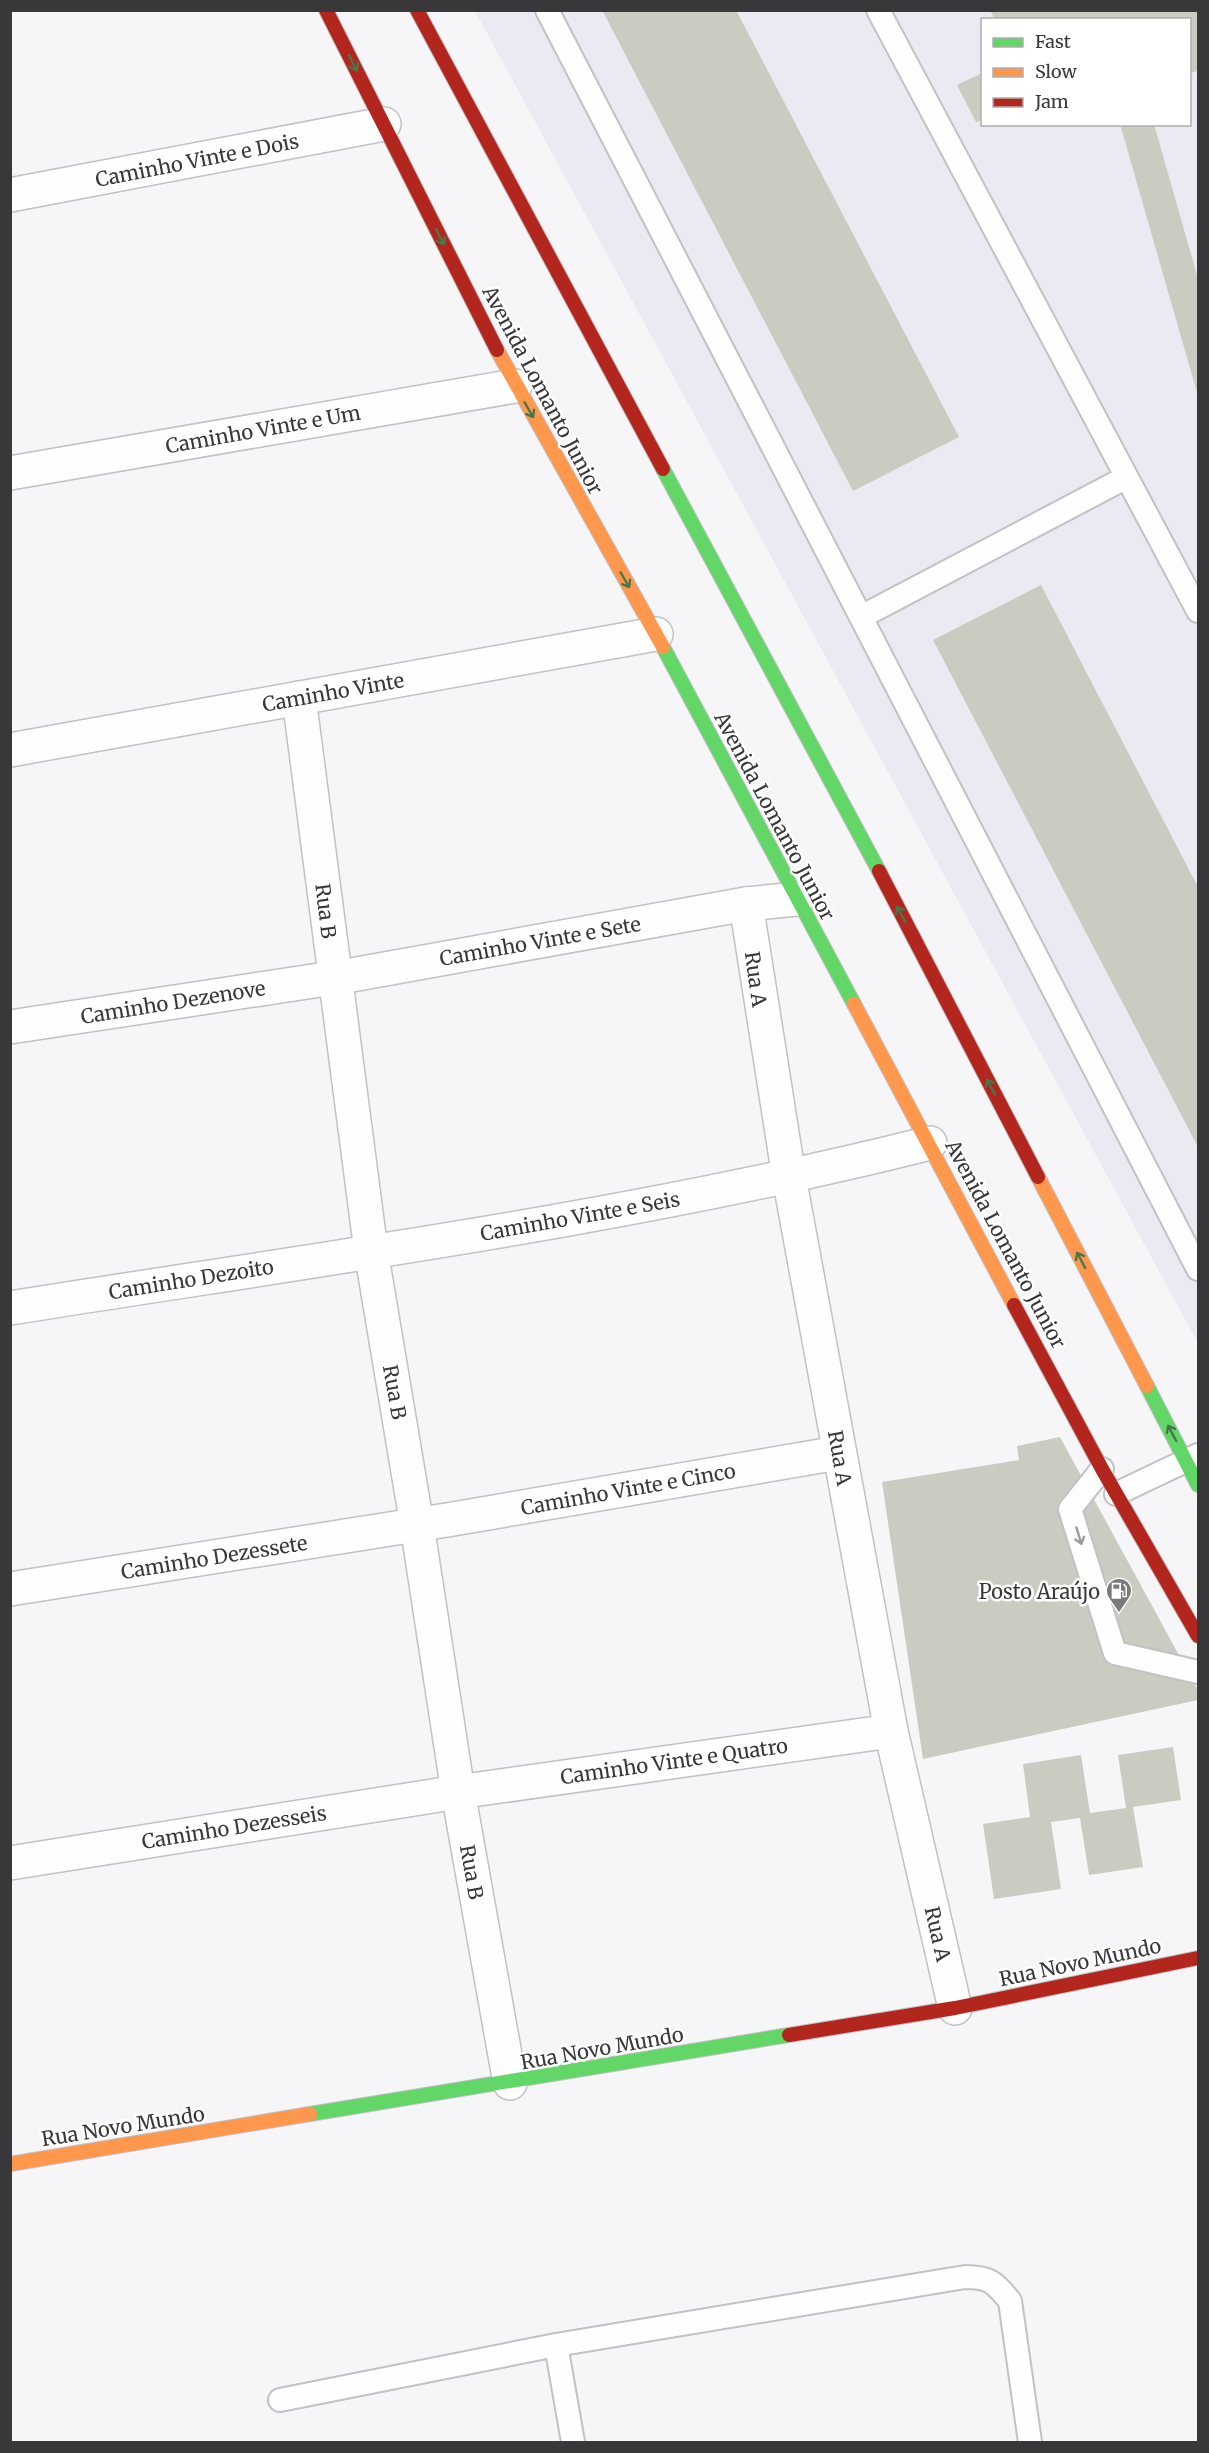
<svg xmlns="http://www.w3.org/2000/svg" width="1209" height="2453" viewBox="0 0 1209 2453" font-family="Merriweather,serif">
<style>
.built{fill:#ebe9f1;fill-rule:evenodd}
.building{fill:#c9cdc1}
.lines{fill:none;stroke-linecap:round;stroke-linejoin:round}
.lane-casing{stroke:#c2c1c3;stroke-width:26}
.street-casing{stroke:#c2c1c3;stroke-width:36}
.fast-casing{stroke:#c2c1c3;stroke-width:16}
.slow-casing{stroke:#c2c1c3;stroke-width:16}
.jam-casing{stroke:#c2c1c3;stroke-width:16}
.lane{stroke:#fefefe;stroke-width:22}
.street{stroke:#fefefe;stroke-width:33}
.fast{stroke:#63d668;stroke-width:14}
.slow{stroke:#ff974d;stroke-width:14}
.jam{stroke:#b3261e;stroke-width:14}
.oneway{stroke:#49774c}
.oneway2{stroke:#9b9a9c}
.labels{text-anchor:middle;dominant-baseline:central;stroke-width:5;stroke-linejoin:round;paint-order:stroke}
.street-label{font-size:20px;fill:#383739;stroke:#fff}
.poi-label{font-size:20px;fill:#383739;stroke:#fff;text-anchor:end}
</style>
<rect width="100%" height="100%" fill="#f6f5f7"/>
<path class="built" d="M 475,11 L 1198,11 L 1198,1343 ZM 982,20 L 1190,20 L 1190,124 L 982,124 Z"/>
<g class="building">
<polygon points="602,10 736,10 959,437 853,491"/>
<polygon points="990,10 1198,10 1198,71 1190,73 1190,20 995,20"/>
<polygon points="982,73 982,120 976,122 957,85"/>
<polygon points="1120,124 1154,124 1198,279 1198,396"/>
<polygon points="1041,585 1198,887 1198,1147 933,640"/>
<polygon points="1060,1437 1198,1690 1198,1700 923,1759 882,1482 1019,1460 1017,1446"/>
<polygon points="1173,1747 1181,1800 1133,1807 1143,1867 1089,1875 1080,1818 1051,1822 1061,1889 994,1899 983,1824 1030,1817 1023,1764 1081,1755 1090,1813 1126,1808 1118,1755"/>
</g>
<g class="lines">
<defs>
<g id="lane">
<polyline points="547,10 1198,1269"/>
<polyline points="878,10 1198,611"/>
<polyline points="861,617 1125,478"/>
<polyline points="1102,1469 1070,1509 1115,1653 1198,1672"/>
<polyline points="1116,1494 1198,1455"/>
<polyline points="556,2345 573,2442"/>
<path d="M 280,2400 L 556,2345 L 965,2277 C 990,2277 994,2282 1010,2301 L 1030,2442"/>
</g>
<g id="street">
<polyline points="10,195 384,124"/>
<polyline points="10,473 515,386"/>
<polyline points="299,698 371,1251 417,1525 458,1792 510,2083"/>
<polyline points="10,750 656,634"/>
<polyline points="746,904 789,1177 891,1731 955,2008"/>
<polyline points="10,1027 346,976 746,904 797,899"/>
<path d="M 10,1308 C 318,1259 628,1219 930,1143"/>
<polyline points="10,1589 453,1519 838,1453"/>
<polyline points="10,1863 458,1792 891,1731"/>
</g>
<g id="fast">
<polyline points="663,469 879,871"/>
<polyline points="663,647 854,1004"/>
<polyline points="1147,1386 1198,1485"/>
<polyline points="310,2114 789,2035"/>
</g>
<g id="slow">
<polyline points="497,350 663,647"/>
<polyline points="854,1004 1014,1305"/>
<polyline points="1038,1177 1147,1386"/>
<polyline points="10,2164 310,2114"/>
</g>
<g id="jam">
<polyline points="326,10 497,350"/>
<polyline points="417,10 663,469"/>
<polyline points="879,871 1038,1177"/>
<polyline points="1014,1305 1102,1469 1198,1636"/>
<polyline points="789,2035 955,2008 1198,1958"/>
</g>
</defs>
<use href="#lane" class="lane-casing"/>
<use href="#street" class="street-casing"/>
<use href="#fast" class="fast-casing"/>
<use href="#slow" class="slow-casing"/>
<use href="#jam" class="jam-casing"/>
<use href="#lane" class="lane"/>
<use href="#street" class="street"/>
<use href="#fast" class="fast"/>
<use href="#slow" class="slow"/>
<use href="#jam" class="jam"/>
</g>
<defs><path id="oneway-shaft" d="M-6 0H5M1.5-3L5.5 0L1.5 3" fill="none" stroke-width="1.6" stroke-linecap="round" stroke-linejoin="round" transform="scale(1.5)"/></defs>
<g class="oneway">
<use href="#oneway-shaft" transform="translate(353 63) rotate(63)"/>
<use href="#oneway-shaft" transform="translate(440 237) rotate(63)"/>
<use href="#oneway-shaft" transform="translate(529 410) rotate(60)"/>
<use href="#oneway-shaft" transform="translate(625 580) rotate(60)"/>
<use href="#oneway-shaft" transform="translate(901 914) rotate(-118)"/>
<use href="#oneway-shaft" transform="translate(991 1087) rotate(-118)"/>
<use href="#oneway-shaft" transform="translate(1081 1260) rotate(-118)"/>
<use href="#oneway-shaft" transform="translate(1172 1433) rotate(-118)"/>
</g>
<use class="oneway2" href="#oneway-shaft" transform="translate(1079 1536) rotate(73)"/>
<defs>
<symbol id="fuel-pin" viewBox="-11 -11 22 30"><path d="M0 17L-7.5 6A9.5 9.5 0 1 1 7.5 6Z" fill="#7a7a7c" stroke="#fff"/><path d="M-5.5-6h7V0h2V4h1.3V-2.5L3-4.5l.8-.8L6-3V5H2.5V1h-1V6h-7ZM-4.2-4.7v3.2H.2V-4.7Z" fill="#fff"/></symbol>
</defs>
<g fill-rule="evenodd">
<use href="#fuel-pin" x="1104" y="1576" width="30" height="40"/>
</g>
<g class="labels">
<g class="street-label">
<text transform="translate(197 160) rotate(-11)">Caminho Vinte e Dois</text>
<text transform="translate(543 390) rotate(62)">Avenida Lomanto Junior</text>
<text transform="translate(263 429) rotate(-10)">Caminho Vinte e Um</text>
<text transform="translate(333 692) rotate(-10)">Caminho Vinte</text>
<text transform="translate(775 816) rotate(62)">Avenida Lomanto Junior</text>
<text transform="translate(326 911) rotate(83)">Rua B</text>
<text transform="translate(540 941) rotate(-10)">Caminho Vinte e Sete</text>
<text transform="translate(756 979) rotate(82)">Rua A</text>
<text transform="translate(173 1002) rotate(-9)">Caminho Dezenove</text>
<text transform="translate(580 1216) rotate(-10)">Caminho Vinte e Seis</text>
<text transform="translate(1006 1244) rotate(62)">Avenida Lomanto Junior</text>
<text transform="translate(191 1279) rotate(-9)">Caminho Dezoito</text>
<text transform="translate(395 1392) rotate(80)">Rua B</text>
<text transform="translate(840 1458) rotate(80)">Rua A</text>
<text transform="translate(628 1489) rotate(-10)">Caminho Vinte e Cinco</text>
<text transform="translate(214 1557) rotate(-9)">Caminho Dezessete</text>
<text transform="translate(674 1761) rotate(-8)">Caminho Vinte e Quatro</text>
<text transform="translate(234 1827) rotate(-9)">Caminho Dezesseis</text>
<text transform="translate(472 1872) rotate(80)">Rua B</text>
<text transform="translate(938 1934) rotate(77)">Rua A</text>
<text transform="translate(1080 1962) rotate(-12)">Rua Novo Mundo</text>
<text transform="translate(602 2048) rotate(-10)">Rua Novo Mundo</text>
<text transform="translate(123 2126) rotate(-9)">Rua Novo Mundo</text>
</g>
<g class="poi-label">
<text x="1100" y="1591">Posto Araújo</text>
</g>
</g>
<rect width="1209" height="2453" fill="none" stroke="#383739" stroke-width="24"/>
<rect x="981" y="18" width="210" height="108" fill="#ffffff" stroke="#afafb0" stroke-width="1.5"/>
<rect x="993" y="38" width="30" height="9" fill="#63d668" stroke="#afafb0" stroke-width="1.5"/>
<text x="1035" y="48" font-size="18" fill="#383739">Fast</text>
<rect x="993" y="68" width="30" height="9" fill="#ff974d" stroke="#afafb0" stroke-width="1.5"/>
<text x="1035" y="78" font-size="18" fill="#383739">Slow</text>
<rect x="993" y="98" width="30" height="9" fill="#b3261e" stroke="#afafb0" stroke-width="1.5"/>
<text x="1035" y="108" font-size="18" fill="#383739">Jam</text>
</svg>
